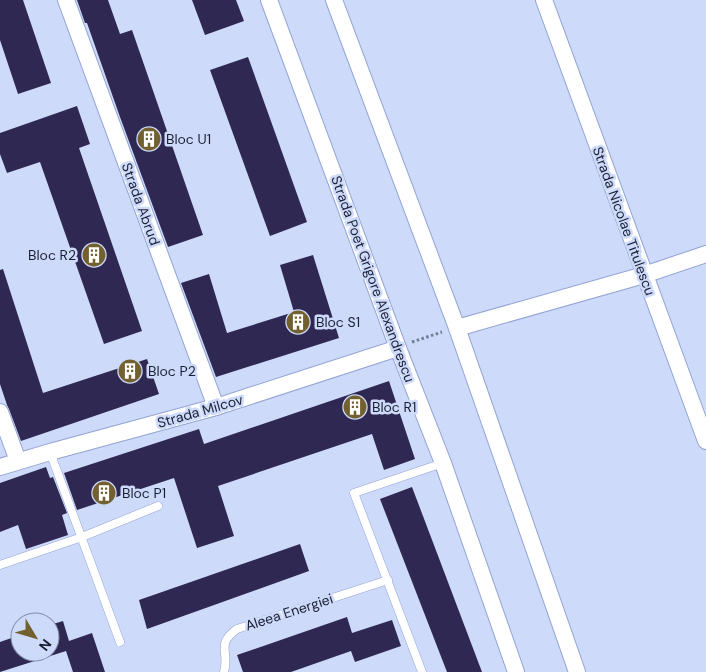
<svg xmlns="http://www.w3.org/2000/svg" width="706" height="672" viewBox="0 0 706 672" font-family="'DM Sans',sans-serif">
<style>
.building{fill:#2f2852}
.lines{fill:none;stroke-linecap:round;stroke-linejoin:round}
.service-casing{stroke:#92a4d4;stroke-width:9}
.minor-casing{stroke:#92a4d4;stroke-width:18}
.path{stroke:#727b94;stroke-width:3;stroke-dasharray:2.5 2.5;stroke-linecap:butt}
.service{stroke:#fff;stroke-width:8}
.minor{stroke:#fff;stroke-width:16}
.labels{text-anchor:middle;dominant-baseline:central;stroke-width:5;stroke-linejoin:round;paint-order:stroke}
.poi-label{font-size:14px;fill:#191f32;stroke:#cedaf9;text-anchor:start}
.street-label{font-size:14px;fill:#191f32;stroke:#cedaf9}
</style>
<rect width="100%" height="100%" fill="#cedaf9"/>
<g class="building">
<polygon points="0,0 23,0 51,83 18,94 0,40"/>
<polygon points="77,0 108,0 120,34 132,30 203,235 168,247 120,117 87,23 85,23"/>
<polygon points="192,0 236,0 244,21 205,35"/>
<polygon points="248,57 307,222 270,236 210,70"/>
<polygon points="77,106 90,144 79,148 142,331 104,344 40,162 7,173 0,154 0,133"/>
<polygon points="313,255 339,338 216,377 181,283 209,274 227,333 294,312 280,265"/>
<polygon points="3,269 43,393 147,359 159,394 21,441 9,409 7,405 0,384 0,270"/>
<polygon points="389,381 415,459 384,470 372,434 218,486 234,536 197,548 174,478 77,510 64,473 199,429 204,444"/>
<polygon points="46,467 50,478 53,477 67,513 62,515 68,535 26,549 18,525 0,532 0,483"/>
<polygon points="412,487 482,672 447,672 380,499"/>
<polygon points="300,544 309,571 147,629 139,600"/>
<polygon points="347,617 352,633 392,620 401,646 355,662 351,651 291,672 243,672 237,655"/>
<polygon points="63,621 69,641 92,633 105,672 73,672 66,651 0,672 0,642 20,635 20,652 50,652 50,625"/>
</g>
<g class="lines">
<defs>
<g id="service">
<polyline points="50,452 120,642"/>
<polyline points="0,565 82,537 158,506"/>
<path d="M 224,672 C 230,651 215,645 237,629 L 388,580"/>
<polyline points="422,672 354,493 443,463"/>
</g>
<g id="minor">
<polyline points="66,0 216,407"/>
<polyline points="269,0 398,348 443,463 516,672"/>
<polyline points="334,0 457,328 577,672"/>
<polyline points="544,0 706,441"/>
<polyline points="457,328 644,275 706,254"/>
<polyline points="0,412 18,461"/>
<polyline points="0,467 50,452 216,407 398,348"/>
</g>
</defs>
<use href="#service" class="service-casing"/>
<use href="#minor" class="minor-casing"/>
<polyline class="path" points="412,342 442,332"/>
<use href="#service" class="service"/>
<use href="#minor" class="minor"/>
</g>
<defs>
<symbol id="building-disc" viewBox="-11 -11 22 22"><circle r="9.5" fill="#72602e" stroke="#cedaf9"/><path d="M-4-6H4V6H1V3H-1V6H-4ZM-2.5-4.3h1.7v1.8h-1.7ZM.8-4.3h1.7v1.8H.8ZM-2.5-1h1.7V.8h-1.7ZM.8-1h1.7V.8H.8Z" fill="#fff"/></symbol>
</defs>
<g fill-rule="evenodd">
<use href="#building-disc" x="135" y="125" width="28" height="28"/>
<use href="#building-disc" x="80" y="241" width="28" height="28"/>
<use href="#building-disc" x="284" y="308" width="28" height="28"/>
<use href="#building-disc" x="116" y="357" width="28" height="28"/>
<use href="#building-disc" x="341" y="393" width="28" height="28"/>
<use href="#building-disc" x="90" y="479" width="28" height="28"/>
</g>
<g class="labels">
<g class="poi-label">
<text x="166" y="139">Bloc U1</text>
<text x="76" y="255" text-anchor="end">Bloc R2</text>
<text x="316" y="322">Bloc S1</text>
<text x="148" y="371">Bloc P2</text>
<text x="372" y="407">Bloc R1</text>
<text x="122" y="493">Bloc P1</text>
</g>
<g class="street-label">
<text transform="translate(141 204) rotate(70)">Strada Abrud</text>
<text transform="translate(624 221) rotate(70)">Strada Nicolae Titulescu</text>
<text transform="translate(373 279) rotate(70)">Strada Poet Grigore Alexandrescu</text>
<text transform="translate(200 411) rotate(-16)">Strada Milcov</text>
<text transform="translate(289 612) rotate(-18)">Aleea Energiei</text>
</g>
</g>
<g transform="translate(35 637) rotate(128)"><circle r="24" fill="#cedaf9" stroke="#868fa9"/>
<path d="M0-4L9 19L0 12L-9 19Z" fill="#72602e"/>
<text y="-8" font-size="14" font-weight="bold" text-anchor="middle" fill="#191f32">N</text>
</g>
</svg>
